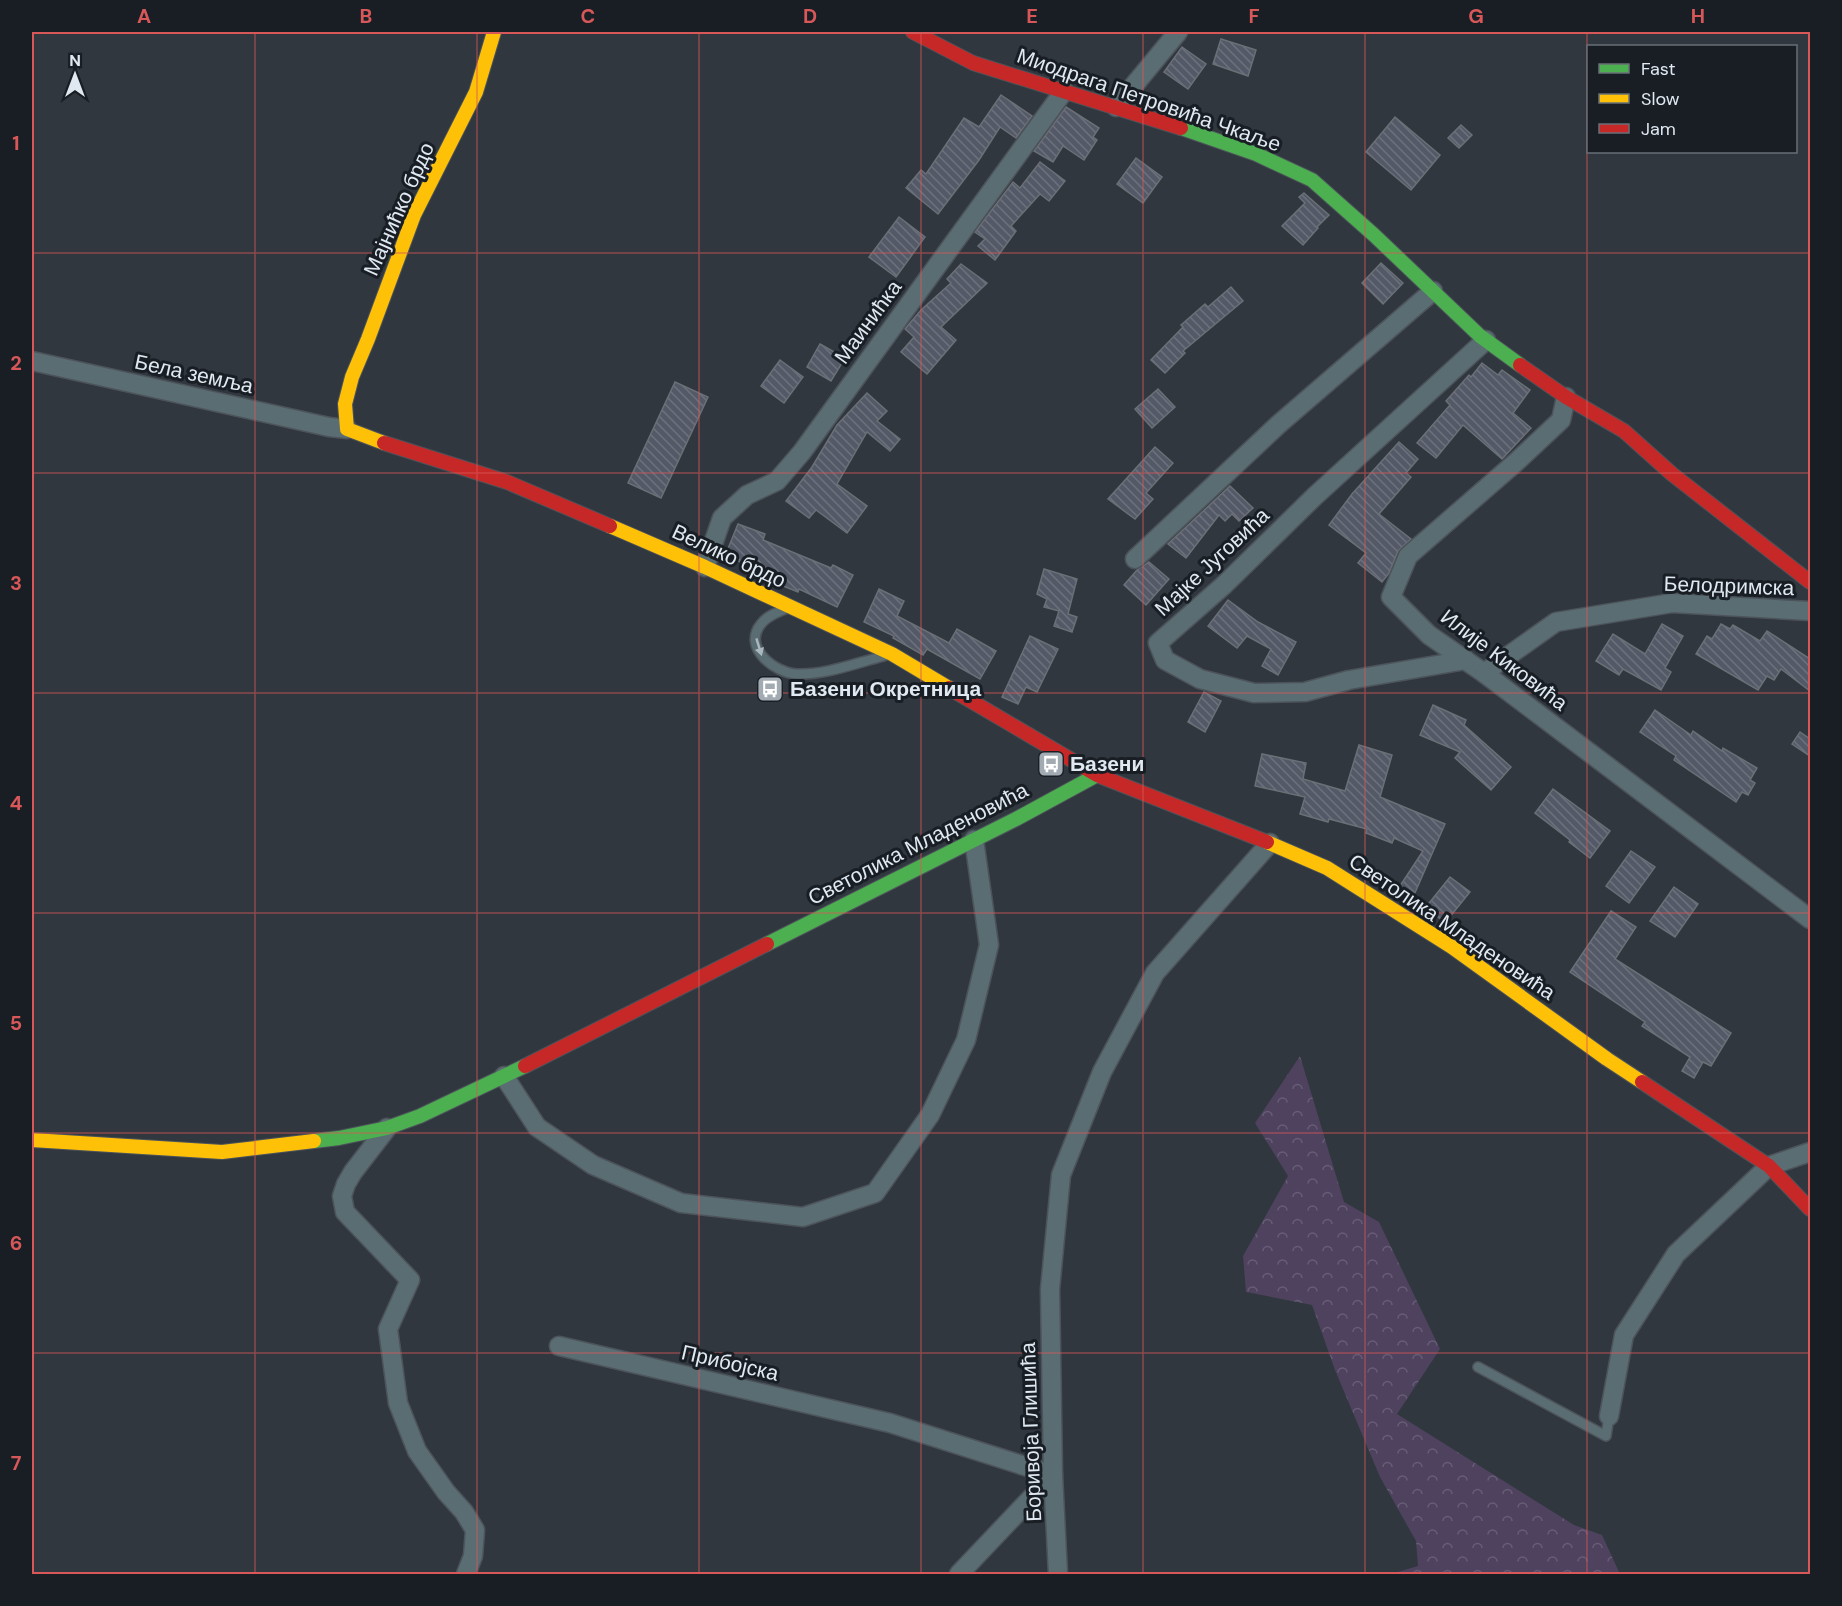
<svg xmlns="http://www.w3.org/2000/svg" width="1842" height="1606" viewBox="0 0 1842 1606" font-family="'DM Sans',sans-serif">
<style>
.forest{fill:url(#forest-crowns)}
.building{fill:url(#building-back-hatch);stroke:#6b6f76;stroke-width:1.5}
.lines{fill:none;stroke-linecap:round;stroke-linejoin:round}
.lane-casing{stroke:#4d535a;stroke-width:12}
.street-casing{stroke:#4d535a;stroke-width:21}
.fast-casing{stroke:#4d535a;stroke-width:16}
.slow-casing{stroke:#4d535a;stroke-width:16}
.jam-casing{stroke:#4d535a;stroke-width:16}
.lane{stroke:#596d72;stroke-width:9}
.street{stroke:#596d72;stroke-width:18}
.fast{stroke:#4caf50;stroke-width:14}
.slow{stroke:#ffc107;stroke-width:14}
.jam{stroke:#c62828;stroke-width:14}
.oneway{fill:#aab7be}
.grid{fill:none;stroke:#d8585a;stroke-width:1.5;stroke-opacity:0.55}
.labels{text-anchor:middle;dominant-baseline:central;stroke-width:6;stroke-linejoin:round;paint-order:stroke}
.street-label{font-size:21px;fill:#e0e9f1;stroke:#181e24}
.poi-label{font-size:21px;font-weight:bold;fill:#e0e9f1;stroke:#181e24;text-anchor:start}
.neatline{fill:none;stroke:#d8585a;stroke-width:2}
.grid-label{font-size:20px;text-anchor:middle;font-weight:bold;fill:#d8585a}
</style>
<defs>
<pattern id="forest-crowns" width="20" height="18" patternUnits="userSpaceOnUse" patternTransform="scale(1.5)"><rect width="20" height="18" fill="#4e425e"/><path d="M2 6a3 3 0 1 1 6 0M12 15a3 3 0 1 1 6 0" fill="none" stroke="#675d76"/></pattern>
<pattern id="building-back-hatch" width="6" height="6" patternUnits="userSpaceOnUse" patternTransform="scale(1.5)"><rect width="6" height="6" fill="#545967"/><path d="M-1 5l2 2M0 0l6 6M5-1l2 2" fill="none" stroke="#6c717d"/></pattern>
</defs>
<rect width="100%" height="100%" fill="#30373e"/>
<polygon class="forest" points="1300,1056 1344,1202 1379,1222 1440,1349 1397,1414 1574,1525 1602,1535 1620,1574 1391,1574 1418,1566 1416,1541 1380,1477 1335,1370 1312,1305 1246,1292 1243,1256 1288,1176 1255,1123"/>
<g class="building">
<polygon points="1221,39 1256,50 1248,76 1213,64"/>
<polygon points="1182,47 1206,64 1188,89 1164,72"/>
<polygon points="1001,95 1032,116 1016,138 1000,127 979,160 938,214 906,188 921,170 926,174 964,118 979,127"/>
<polygon points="1066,107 1099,128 1093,137 1097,140 1084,160 1063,146 1053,162 1034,151"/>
<polygon points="1395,117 1440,155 1411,190 1366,152"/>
<polygon points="1461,125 1472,135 1459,148 1448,138"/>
<polygon points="1136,158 1162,177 1143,203 1117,184"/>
<polygon points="1040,162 1065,181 1049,201 1040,194 1011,226 1016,231 995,260 978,246 985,239 975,232 1013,182 1020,188"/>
<polygon points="1304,193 1329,215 1317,227 1318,228 1303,245 1282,226 1305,203 1299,197"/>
<polygon points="899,217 925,237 896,277 869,257"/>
<polygon points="1381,263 1403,283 1383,304 1362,283"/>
<polygon points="961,264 987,283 941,327 956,340 927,374 901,352 914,337 905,329 921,310 951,283 947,279"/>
<polygon points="1231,287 1243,301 1183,351 1185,353 1165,373 1151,360 1183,327 1181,325 1205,304 1208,307"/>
<polygon points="820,344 845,358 831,381 807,367"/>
<polygon points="780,360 803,377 784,403 761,386"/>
<polygon points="1482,363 1498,375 1502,370 1530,390 1513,413 1531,428 1502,459 1463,425 1436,458 1417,443 1450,405 1446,401 1469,375 1471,377"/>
<polygon points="675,382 708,397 661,498 628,483"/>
<polygon points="1158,389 1175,407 1152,428 1135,409"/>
<polygon points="867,393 887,411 877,421 900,439 890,451 867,432 837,484 867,506 847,533 816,510 809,518 786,501 812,467 837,425"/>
<polygon points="1399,442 1418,459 1406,473 1411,477 1379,514 1411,539 1398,551 1389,573 1382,582 1358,563 1366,553 1329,525 1352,494"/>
<polygon points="1155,447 1173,463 1146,493 1153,499 1135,519 1108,499"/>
<polygon points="1230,486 1253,508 1239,521 1232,514 1225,521 1219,515 1186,558 1168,544"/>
<polygon points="738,524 765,534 763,540 831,568 833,565 853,575 837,607 799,589 798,592 771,581 774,575 725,556"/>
<polygon points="1149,562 1169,579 1146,605 1124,585 1137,570"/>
<polygon points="1044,569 1077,579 1068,614 1077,617 1072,632 1054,626 1059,611 1044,607 1047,599 1037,594"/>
<polygon points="879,589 904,601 897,616 949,643 957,629 996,651 980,679 927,649 923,655 893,638 894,636 864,622"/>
<polygon points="1228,600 1258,622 1296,642 1278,675 1262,666 1271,649 1247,636 1237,648 1208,626"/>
<polygon points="1662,624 1683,636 1665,668 1671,672 1661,690 1623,669 1619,675 1596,661 1613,634 1645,654"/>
<polygon points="1721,624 1730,629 1733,625 1760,641 1767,631 1810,659 1810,691 1781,669 1774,680 1767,676 1758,690 1696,654 1707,636 1712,639"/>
<polygon points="1030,636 1058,649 1037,692 1026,687 1018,704 1002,697"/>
<polygon points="1204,692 1221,701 1205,732 1188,722"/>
<polygon points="1433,705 1466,720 1464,725 1511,767 1491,790 1455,758 1460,752 1420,735"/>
<polygon points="1655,710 1691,735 1693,731 1722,751 1723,748 1757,768 1750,780 1755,783 1748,795 1742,792 1736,802 1674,760 1676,756 1640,732"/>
<polygon points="1800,732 1810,739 1810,756 1792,744"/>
<polygon points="1359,745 1392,755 1380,797 1445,824 1411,902 1396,892 1423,851 1394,838 1392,843 1366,833 1367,829 1329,819 1328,822 1300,814 1305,797 1255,786 1262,754 1306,763 1303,779 1345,791"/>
<polygon points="1553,789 1610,831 1590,858 1569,842 1570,840 1535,813"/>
<polygon points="1631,851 1655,867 1629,903 1606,886"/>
<polygon points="1450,877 1470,892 1445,923 1426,907"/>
<polygon points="1674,887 1698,904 1675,937 1650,921"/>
<polygon points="1611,911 1636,927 1615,959 1731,1033 1711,1066 1703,1062 1694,1078 1682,1071 1690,1057 1642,1026 1645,1022 1570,972"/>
</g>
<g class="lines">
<defs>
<g id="lane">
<path d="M 785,609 C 776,613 767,616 761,624 C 742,647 774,673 797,674 C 826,675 856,663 884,656"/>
<polyline points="1478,1367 1606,1436 1609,1416"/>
</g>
<g id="street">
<polyline points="1116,107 1178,32"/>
<polyline points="32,361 329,427 347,429"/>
<polyline points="1566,397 1561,420 1515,463 1408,556 1391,597 1429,635 1484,673 1810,919"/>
<polyline points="1135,559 1279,424 1433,291"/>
<polyline points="705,567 722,518 747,495 777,481 802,452 1064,91"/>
<polyline points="1466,660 1349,680 1305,692 1254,693 1200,679 1165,660 1158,643 1224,585 1315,496 1486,340"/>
<polyline points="1484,673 1556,622 1672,603 1810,611"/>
<polyline points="504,1076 537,1127 593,1165 681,1203 803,1217 875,1193 930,1115 966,1040 989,945 974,840"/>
<polyline points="387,1128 353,1172 346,1184 342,1196 345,1212 410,1280 388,1329 398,1403 417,1451 446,1492 464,1512 475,1530 473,1556 466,1574"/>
<polyline points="559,1346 890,1423 1053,1475 959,1574"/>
<polyline points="1609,1416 1624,1335 1676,1254 1769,1166 1810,1152"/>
<polyline points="1058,1574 1053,1475 1050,1289 1061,1175 1102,1072 1155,973 1270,843"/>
</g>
<g id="fast">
<polyline points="1181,128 1256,154 1312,180 1374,235 1480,336 1520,365"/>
<polyline points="767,944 1016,819 1097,775"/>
<polyline points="314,1141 339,1138 387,1128 420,1116 525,1066"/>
</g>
<g id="slow">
<polyline points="384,443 347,429 345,404 352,377 368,339 414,215 476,92 494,32"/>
<polyline points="610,526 705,567 892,654 949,688"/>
<polyline points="1267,842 1327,868 1452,947 1607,1059 1642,1082"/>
<polyline points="32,1140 222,1152 314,1141"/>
</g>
<g id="jam">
<polyline points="913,32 973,63 1181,128"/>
<polyline points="1520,365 1566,397 1624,431 1672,474 1810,582"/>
<polyline points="384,443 507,482 610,526"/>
<polyline points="949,688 1097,775 1267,842"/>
<polyline points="525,1066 767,944"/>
<polyline points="1642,1082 1769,1166 1810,1209"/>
</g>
</defs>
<use href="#lane" class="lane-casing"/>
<use href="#street" class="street-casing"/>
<use href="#fast" class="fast-casing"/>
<use href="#slow" class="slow-casing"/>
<use href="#jam" class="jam-casing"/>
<use href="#lane" class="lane"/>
<use href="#street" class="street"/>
<use href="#fast" class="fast"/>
<use href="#slow" class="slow"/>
<use href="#jam" class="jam"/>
</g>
<defs><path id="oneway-solid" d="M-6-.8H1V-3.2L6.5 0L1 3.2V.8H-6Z" transform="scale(1.5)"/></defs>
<use class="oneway" href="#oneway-solid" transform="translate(759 647) rotate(73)"/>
<path class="grid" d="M 255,32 L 255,1574M 477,32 L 477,1574M 699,32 L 699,1574M 921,32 L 921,1574M 1143,32 L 1143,1574M 1365,32 L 1365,1574M 1587,32 L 1587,1574M 32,253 L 1810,253M 32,473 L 1810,473M 32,693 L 1810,693M 32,913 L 1810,913M 32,1133 L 1810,1133M 32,1353 L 1810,1353"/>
<defs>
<symbol id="bus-square" viewBox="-11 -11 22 22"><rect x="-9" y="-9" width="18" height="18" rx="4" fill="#a2abb2" stroke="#181e24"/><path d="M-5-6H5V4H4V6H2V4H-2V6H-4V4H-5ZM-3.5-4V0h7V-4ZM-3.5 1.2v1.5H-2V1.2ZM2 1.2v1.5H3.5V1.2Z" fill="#fff"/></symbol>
</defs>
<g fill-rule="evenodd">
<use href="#bus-square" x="755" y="674" width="30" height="30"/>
<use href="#bus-square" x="1036" y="749" width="30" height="30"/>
</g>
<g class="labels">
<g class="street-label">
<text transform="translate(1149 100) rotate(19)">Миодрага Петровића Чкаље</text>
<text transform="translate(399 209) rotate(-66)">Мајнићко брдо</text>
<text transform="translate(868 322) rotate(-54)">Маинићка</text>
<text transform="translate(194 374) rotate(12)">Бела земља</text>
<text transform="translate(729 556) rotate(25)">Велико брдо</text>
<text transform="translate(1212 562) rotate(-43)">Мајке Југовића</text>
<text transform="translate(1729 586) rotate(2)">Белодримска</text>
<text transform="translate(1504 660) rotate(37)">Илије Киковића</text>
<text transform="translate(918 844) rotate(-27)">Светолика Младеновића</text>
<text transform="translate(1452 927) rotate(34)">Светолика Младеновића</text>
<text transform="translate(730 1363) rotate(13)">Прибојска</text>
<text transform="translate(1031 1432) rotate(-92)">Боривоја Глишића</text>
</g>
<g class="poi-label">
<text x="790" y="689">Базени Окретница</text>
<text x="1070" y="764">Базени</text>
</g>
</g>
<rect width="1842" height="1606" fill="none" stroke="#181e24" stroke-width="66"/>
<rect x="1587" y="45" width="210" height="108" fill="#181e24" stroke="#686f76" stroke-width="1.5"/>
<rect x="1599" y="64" width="30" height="9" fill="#4caf50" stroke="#686f76" stroke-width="1.5"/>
<text x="1641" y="75" font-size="18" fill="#e0e9f1">Fast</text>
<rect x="1599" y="94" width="30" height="9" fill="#ffc107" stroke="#686f76" stroke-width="1.5"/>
<text x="1641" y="105" font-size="18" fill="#e0e9f1">Slow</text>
<rect x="1599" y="124" width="30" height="9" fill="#c62828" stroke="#686f76" stroke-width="1.5"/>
<text x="1641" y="135" font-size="18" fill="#e0e9f1">Jam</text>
<g transform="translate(75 75)" stroke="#181e24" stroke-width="4.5" paint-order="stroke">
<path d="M0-4.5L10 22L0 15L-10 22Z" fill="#e0e9f1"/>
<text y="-9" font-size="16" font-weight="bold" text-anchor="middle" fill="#e0e9f1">N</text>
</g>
<rect x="33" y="33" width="1776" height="1540" class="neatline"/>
<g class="grid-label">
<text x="144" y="23">A</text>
<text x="366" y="23">B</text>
<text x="588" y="23">C</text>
<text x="810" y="23">D</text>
<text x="1032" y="23">E</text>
<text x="1254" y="23">F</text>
<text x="1476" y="23">G</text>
<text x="1698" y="23">H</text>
<text x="16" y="150">1</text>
<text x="16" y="370">2</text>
<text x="16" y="590">3</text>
<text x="16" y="810">4</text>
<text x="16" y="1030">5</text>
<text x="16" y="1250">6</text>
<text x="16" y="1470">7</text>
</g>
</svg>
